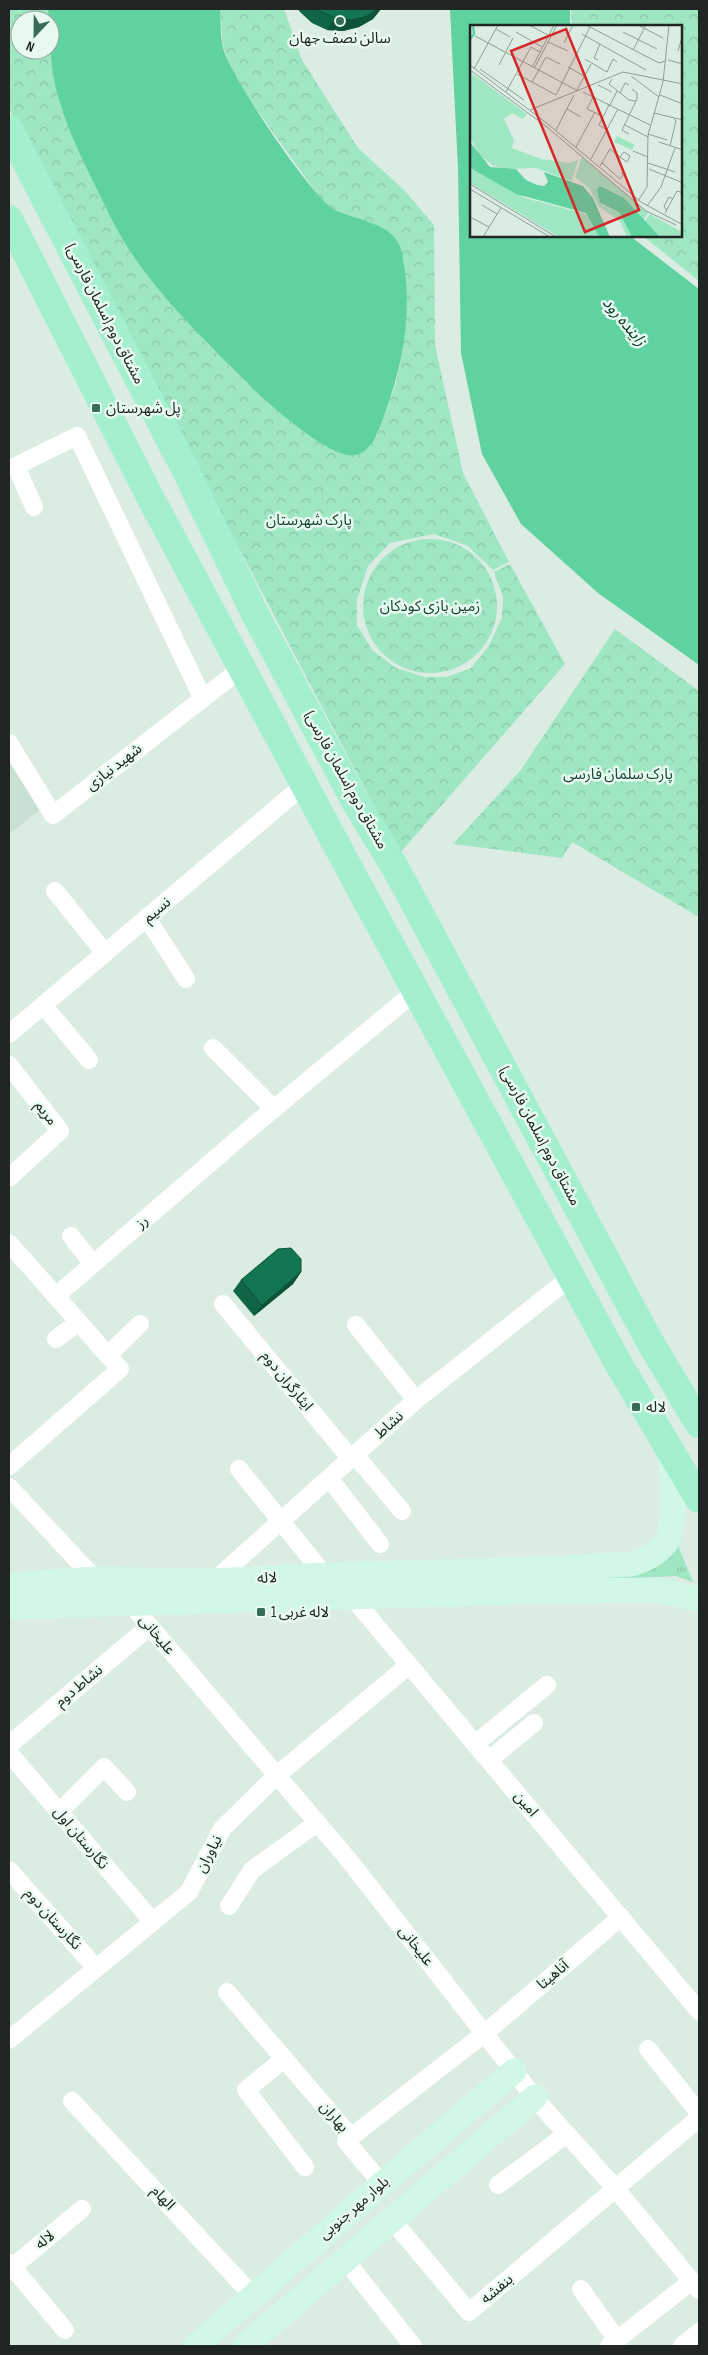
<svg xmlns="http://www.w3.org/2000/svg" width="708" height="2355" viewBox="0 0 708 2355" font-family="'Sofia Sans Condensed','Noto Sans Arabic',sans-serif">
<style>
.built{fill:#c8e1d4}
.grass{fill:url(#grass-tufts)}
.park{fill:url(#park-crowns)}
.water{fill:#5fd29f}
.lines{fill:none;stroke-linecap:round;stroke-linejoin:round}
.street{stroke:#fff;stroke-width:18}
.secondary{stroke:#d1f7e6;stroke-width:25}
.primary{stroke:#a3efce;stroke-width:28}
.wall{fill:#106546}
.shaded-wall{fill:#0d5239}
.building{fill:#137551;stroke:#0d5239}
.poi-dot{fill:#366d54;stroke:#e8faf0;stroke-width:2}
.labels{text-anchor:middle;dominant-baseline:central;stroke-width:5;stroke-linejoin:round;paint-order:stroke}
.poi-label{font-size:15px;fill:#202623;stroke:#e8faf0;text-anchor:start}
.street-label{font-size:15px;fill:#202623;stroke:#e8faf0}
.park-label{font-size:15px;fill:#154531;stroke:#e8faf0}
.water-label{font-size:16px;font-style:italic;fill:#023723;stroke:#e8faf0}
.inset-river{fill:none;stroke:#5fd29f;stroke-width:2.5}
.inset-road{fill:none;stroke:#909d96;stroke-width:1}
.view{fill:#d62828;fill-opacity:0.15;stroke:#d62828;stroke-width:2.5}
.inset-edge{fill:none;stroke:#202623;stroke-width:2.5}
</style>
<defs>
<pattern id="grass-tufts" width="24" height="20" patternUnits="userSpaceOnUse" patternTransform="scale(1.25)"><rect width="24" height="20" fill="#9fe6c3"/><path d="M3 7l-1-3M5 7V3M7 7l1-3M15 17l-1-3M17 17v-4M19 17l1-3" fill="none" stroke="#89c5a7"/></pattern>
<pattern id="park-crowns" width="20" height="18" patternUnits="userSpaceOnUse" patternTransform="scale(1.25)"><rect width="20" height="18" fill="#9fe6c3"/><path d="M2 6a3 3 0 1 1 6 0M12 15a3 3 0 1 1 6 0" fill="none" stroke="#89c5a7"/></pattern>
</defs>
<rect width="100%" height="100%" fill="#dbede3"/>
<polygon class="built" points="9,763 40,810 9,834"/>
<polygon class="grass" points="674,1536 693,1582 676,1576 559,1582"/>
<g class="park">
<polygon points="9,9 48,9 49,20 20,20 20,50 50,50 50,33 53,74 61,107 80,154 134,256 158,288 202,338 245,382 326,447 377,436 396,383 403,349 345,214 330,207 319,197 242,89 230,66 223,47 220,9 284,9 302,60 358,148 404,190 434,225 435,345 463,473 509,562 493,570 468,546 434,534 390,543 368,566 357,600 357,625 372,650 396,668 425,677 447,677 471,668 488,647 502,618 503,597 494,572 510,564 565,664 399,854 9,109"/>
<polygon points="571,9 699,9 699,281 643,236 682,236 682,26 572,26"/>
<circle cx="430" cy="606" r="67"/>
<polygon points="615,629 699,691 699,917 572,842 562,858 453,844 520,771"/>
</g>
<g class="water">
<path d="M 48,9 L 220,9 C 221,21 220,35 223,48 C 229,74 310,195 332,208 C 351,220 388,221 399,244 C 403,252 403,263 405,271 C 411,319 402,368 385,413 C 379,430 371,458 348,455 C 320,451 258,395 237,373 C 201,337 163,299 134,257 C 116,231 103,201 89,173 C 74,142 59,109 53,74 C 50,52 50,29 48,9 Z"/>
<polygon points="450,9 570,9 570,26 472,26 472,236 630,236 699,289 699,665 598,593 521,524 482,454 461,353 458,168"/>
</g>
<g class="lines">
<g class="street">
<polyline points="34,507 16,466 77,436 203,699"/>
<polyline points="9,743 53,815 242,668"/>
<polyline points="55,891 105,953"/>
<polyline points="147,918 186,979"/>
<polyline points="43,1005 89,1060"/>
<polyline points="9,1034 304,785"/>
<polyline points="213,1048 274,1109"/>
<polyline points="9,1065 60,1131 9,1178"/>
<polyline points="71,1236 93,1264"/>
<polyline points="9,1243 120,1369 9,1466"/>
<polyline points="56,1296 253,1126 416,991"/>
<polyline points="223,1304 351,1459"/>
<polyline points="356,1325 416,1400"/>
<polyline points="56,1339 79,1322"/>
<polyline points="108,1355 140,1324"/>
<polyline points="355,1455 402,1511"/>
<polyline points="239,1469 317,1566"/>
<polyline points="329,1478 380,1544"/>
<polyline points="9,1487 95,1579"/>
<polyline points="214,1581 416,1400 571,1277"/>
<polyline points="352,1597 699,2011"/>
<polyline points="130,1603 348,1859 538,2102 616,2189 699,2290"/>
<polyline points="475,1744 547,1685"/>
<polyline points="9,1745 150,1626"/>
<polyline points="9,1753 153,1922"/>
<polyline points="489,1760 534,1723"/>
<polyline points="59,1812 104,1767 127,1792"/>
<polyline points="9,1870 96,1968"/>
<polyline points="229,1906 252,1870 317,1823"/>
<polyline points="227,1992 351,2137 485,2033 621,1917"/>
<polyline points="9,2040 189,1892 222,1829 276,1776 409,1665"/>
<polyline points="648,2049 699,2113"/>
<polyline points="284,2059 246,2090 305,2167"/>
<polyline points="72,2101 253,2296"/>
<polyline points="351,2137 346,2141 382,2184"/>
<polyline points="498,2185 567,2134"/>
<polyline points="393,2221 469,2312 699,2118"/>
<polyline points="346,2261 413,2346"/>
<polyline points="9,2263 65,2330"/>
<polyline points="9,2270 82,2209"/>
<polyline points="581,2289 617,2340"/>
<polyline points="609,2346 692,2281"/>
<polyline points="682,2346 699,2332"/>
</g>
<g class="secondary">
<path d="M 9,1585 L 95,1579 L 214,1581 L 325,1575 L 547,1569 L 631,1564 C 644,1561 659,1553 667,1541 C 677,1523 671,1472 671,1451"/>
<polyline points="9,1607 550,1591 656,1590 699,1599"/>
<polyline points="196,2346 382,2184 514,2071"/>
<polyline points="245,2346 535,2097"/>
</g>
<g class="primary">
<polyline points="9,129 185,469 255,614 356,803 396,869 650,1342 699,1424"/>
<polyline points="9,219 149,495 357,883 618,1363 699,1499"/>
</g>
</g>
<g class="wall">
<polygon points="298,9 381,9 373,19 359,27 343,31 327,30 312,23 300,12"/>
<polygon points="301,1272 293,1284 254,1316 233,1291 241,1280"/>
</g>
<g class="shaded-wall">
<polygon points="378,9 381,9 373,19 359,27 343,31 327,30 335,18"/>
<polygon points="301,1272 293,1284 254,1316 262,1305"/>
</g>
<g class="building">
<polygon points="318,9 378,9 367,16 351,20 335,18 320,11"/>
<polygon points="291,1248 301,1259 301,1272 262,1305 241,1280 278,1249"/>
</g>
<g class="poi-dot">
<circle cx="340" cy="21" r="5"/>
<rect x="91" y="403" width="10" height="10" rx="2.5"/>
<rect x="631" y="1402" width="10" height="10" rx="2.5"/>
<rect x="256" y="1607" width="10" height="10" rx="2.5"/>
</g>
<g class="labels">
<g class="poi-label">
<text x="340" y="38" text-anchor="middle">سالن نصف جهان</text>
<text x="106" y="408">پل شهرستان</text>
<text x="646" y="1407">لاله</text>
<text x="271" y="1612">لاله غربی 1</text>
</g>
<g class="street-label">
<text transform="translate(105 314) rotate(63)">مشتاق دوم (سلمان فارسی)</text>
<text transform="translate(114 767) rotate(-38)">شهید نیازی</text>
<text transform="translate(346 780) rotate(61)">مشتاق دوم (سلمان فارسی)</text>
<text transform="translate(157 910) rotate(-40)">نسیم</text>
<text transform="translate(46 1113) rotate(53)">مریم</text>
<text transform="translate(540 1136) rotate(62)">مشتاق دوم (سلمان فارسی)</text>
<text transform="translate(142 1222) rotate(-41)">رز</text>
<text transform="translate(287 1381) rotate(51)">ایثارگران دوم</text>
<text transform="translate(389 1425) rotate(-42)">نشاط</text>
<text transform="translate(267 1578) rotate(-3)">لاله</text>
<text transform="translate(157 1635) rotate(50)">علیخانی</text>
<text transform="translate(79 1686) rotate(-40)">نشاط دوم</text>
<text transform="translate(526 1804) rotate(50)">امین</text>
<text transform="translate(81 1838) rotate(50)">نگارستان اول</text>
<text transform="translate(209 1854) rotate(-63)">نیاوران</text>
<text transform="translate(53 1919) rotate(48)">نگارستان دوم</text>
<text transform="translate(416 1946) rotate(52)">علیخانی</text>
<text transform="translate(553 1975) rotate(-40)">آناهیتا</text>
<text transform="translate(334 2117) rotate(49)">بهاران</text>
<text transform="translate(163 2198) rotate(47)">الهام</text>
<text transform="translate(354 2208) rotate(-41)">بلوار مهر جنوبی</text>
<text transform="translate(45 2240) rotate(-40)">لاله</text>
<text transform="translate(497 2289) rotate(-40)">بنفشه</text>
</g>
<g class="park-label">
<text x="309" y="520">پارک شهرستان</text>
<text x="430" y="606">زمین بازی کودکان</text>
<text x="618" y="774">پارک سلمان فارسی</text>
</g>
<g class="water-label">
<text transform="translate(624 322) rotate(50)">زاینده رود</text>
</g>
</g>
<g transform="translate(470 25)">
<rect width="212" height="212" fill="#dbede3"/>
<path d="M 0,47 L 57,89 L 53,94 L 42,88 L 34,94 L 44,115 L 42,123 L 71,134 L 99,138 L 108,135 L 102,156 L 66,143 L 36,144 L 22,140 L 10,130 L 0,113 ZM 147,111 L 165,120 L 162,125 L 144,117 ZM 112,132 L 178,188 L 173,195 L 151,170 L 130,161 L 127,164 L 132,180 L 149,187 L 162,212 L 157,212 L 150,196 L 129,182 L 119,163 L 105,152 ZM 0,142 L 55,173 L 116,189 L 129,212 L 89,212 L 0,158 ZM 180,189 L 212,207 L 212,212 L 190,212 L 175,196 Z" fill="#9fe6c3"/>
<path d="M 0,117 L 20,142 L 46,144 L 56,155 L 67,160 L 74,161 L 78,157 L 74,147 L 113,161 L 123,173 L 140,212 L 129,212 L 116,188 L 46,169 L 4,145 L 0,142 ZM 130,161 L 153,172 L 190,212 L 162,212 L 149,187 L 130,178 L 127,164 Z" fill="#5fd29f"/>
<path class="inset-river" d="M 0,14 L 4,9 L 3,0"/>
<path class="inset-road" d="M 59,0 L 78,10M 116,0 L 189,38 L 195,36M 168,0 L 193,13M 26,4 L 40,12M 46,7 L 72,22M 153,7 L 187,24M 112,9 L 176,45M 5,11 L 108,66M 78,17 L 98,26M 94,18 L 103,0M 163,25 L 176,0M 208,26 L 213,9M 115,34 L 137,47 L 143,34 L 147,37M 128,35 L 124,33 L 130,19M 198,35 L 213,39M 0,40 L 79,100 L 171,177 L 213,200M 29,40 L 43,13M 63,41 L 84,0M 65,42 L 87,0M 98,42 L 114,51M 4,44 L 28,0M 10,44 L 54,75M 0,45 L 77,102 L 176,186 L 206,200M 47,49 L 86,70M 161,51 L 189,72M 142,54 L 139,59 L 159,75 L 166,76M 62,57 L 76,32 L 90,39M 128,60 L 142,67M 107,65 L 121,39M 36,67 L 61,22 L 70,27M 113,67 L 180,100M 150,68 L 155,58 L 159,60M 86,70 L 120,2M 190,70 L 213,79M 123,72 L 117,84 L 130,90M 140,80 L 147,66M 97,84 L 111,92M 60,85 L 153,47 L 213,59M 184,88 L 213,95M 155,100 L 178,112M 86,105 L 104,70M 137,105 L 129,100 L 139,80M 159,109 L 152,105 L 167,74 L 167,68 L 162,64M 178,109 L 197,115M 189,117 L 213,125M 200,121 L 206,96 L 204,94M 106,122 L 125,87M 163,126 L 178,132M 121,134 L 148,84M 132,138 L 150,154 L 153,150 L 151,147M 178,138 L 205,147M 130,141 L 140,124 L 150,132 L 154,127 L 160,131 L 157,137 L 150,132M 179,144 L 213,158M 0,159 L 86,212M 0,164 L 80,212M 168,176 L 177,162 L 178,110 L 193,57 L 199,0M 12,180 L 27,189M 177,181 L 191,162 L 205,123M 197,186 L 194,181 L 199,172 L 203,174M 195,188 L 207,166 L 213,168M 0,192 L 19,202M 13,212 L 31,183"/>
<path class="view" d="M 96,4 L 169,185 L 115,207 L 41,26 Z"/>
<rect width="212" height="212" class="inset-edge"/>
</g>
<rect width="708" height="2355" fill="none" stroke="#202623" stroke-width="20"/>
<g transform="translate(35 35) rotate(202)"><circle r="24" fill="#e8faf0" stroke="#98a59e"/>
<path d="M0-4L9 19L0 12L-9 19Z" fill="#366d54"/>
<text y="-8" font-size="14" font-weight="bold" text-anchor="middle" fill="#202623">N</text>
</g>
</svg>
